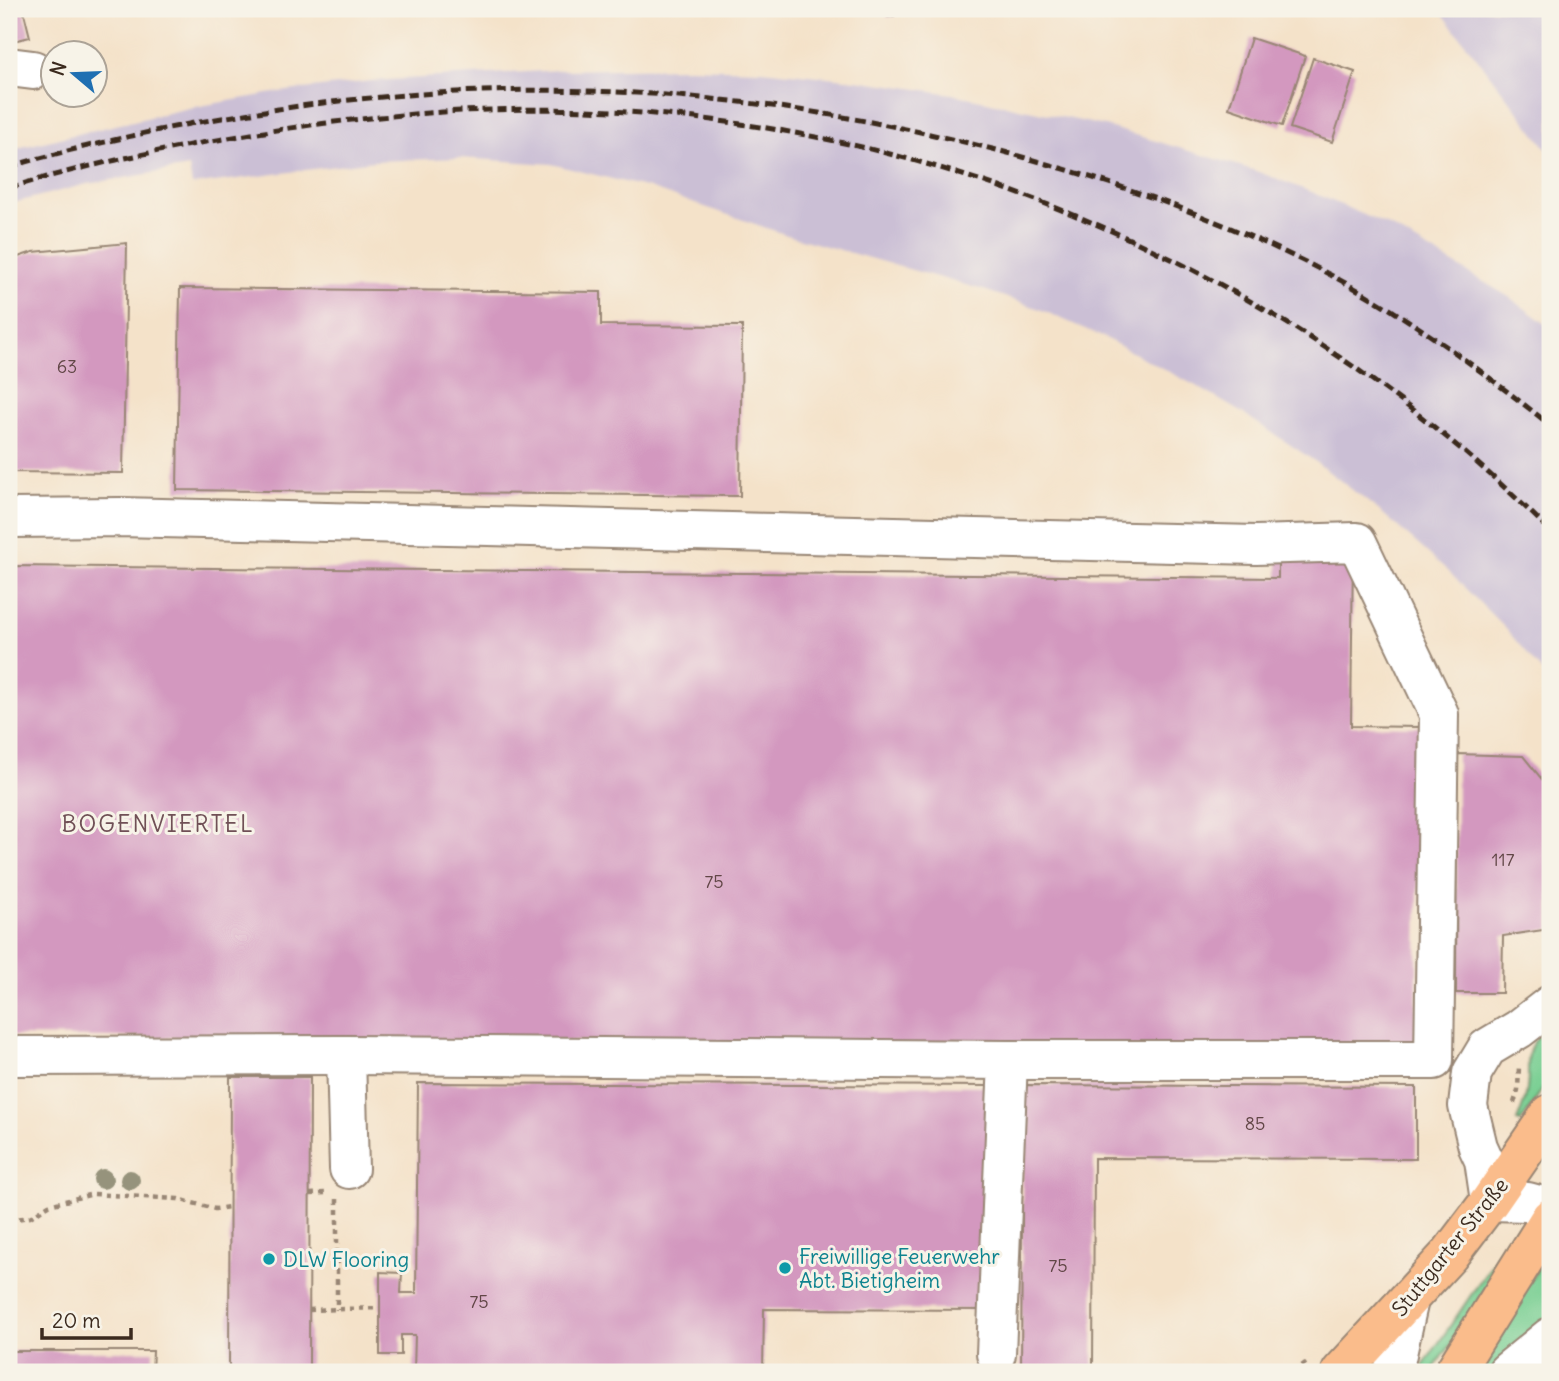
<svg xmlns="http://www.w3.org/2000/svg" width="1559" height="1381" viewBox="0 0 1559 1381" font-family="Delius,sans-serif">
<style>
.industrial{fill:#cbbfd5}
.green{fill:#79cf93;stroke:#5a7c58;stroke-width:2}
.building{fill:#d398bf}
.lines{fill:none;stroke-linecap:round;stroke-linejoin:round}
.minor-casing{stroke:#988674;stroke-width:42}
.major-casing{stroke:#988674;stroke-width:42}
.path{stroke:#988674;stroke-width:4.5;stroke-dasharray:5 5;stroke-linecap:butt}
.minor{stroke:#fff;stroke-width:38}
.major{stroke:#fabc8b;stroke-width:38}
.rail{stroke:#3b2a1e;stroke-width:5;stroke-dasharray:10 5;stroke-linecap:butt}
.tree{fill:#96937b}
.culture-dot{fill:#0f9aa8;stroke:#f7f3e8;stroke-width:2.5}
.labels{text-anchor:middle;dominant-baseline:central;stroke-width:6;stroke-linejoin:round;paint-order:stroke}
.number-label{font-size:18px;fill:#614646}
.street-label{font-size:21px;fill:#3b2a1e;stroke:#f7f3e8}
.culture-label{font-size:21px;fill:#0d838f;stroke:#f7f3e8;text-anchor:start}
.neighbourhood-label{font-size:23px;letter-spacing:2px;fill:#705056;stroke:#f7f3e8}
</style>
<rect width="100%" height="100%" fill="#f7f3e8"/>
<filter id="ink" filterUnits="userSpaceOnUse"><feTurbulence type="fractalNoise" baseFrequency=".0143" numOctaves="2"/><feDisplacementMap in="SourceGraphic" scale="14" xChannelSelector="R" yChannelSelector="G"/><feConvolveMatrix kernelMatrix="1 2 1 2 8 2 1 2 1" color-interpolation-filters="sRGB"/></filter>
<filter id="wash" filterUnits="userSpaceOnUse"><feTurbulence type="fractalNoise" baseFrequency=".00686" numOctaves="4" result="noise"/><feDisplacementMap in="SourceGraphic" scale="28" xChannelSelector="R" yChannelSelector="G"/><feGaussianBlur stdDeviation="1.57" result="paint"/><feColorMatrix in="noise" values="0 0 0 0 0 0 0 0 0 0 0 0 0 0 0 0 0 1.4 0 .05"/><feComposite in="paint" operator="in"/></filter>
<g filter="url(#wash)">
<rect width="100%" height="100%" fill="#f4e2c9"/>
<g class="industrial">
<polygon points="1439,9 1550,9 1550,153 1480,62"/>
<polygon points="688,68 761,70 856,80 952,94 1105,126 1253,170 1314,193 1391,227 1509,297 1550,327 1550,681 1506,629 1447,570 1381,512 1316,462 1244,414 1196,386 1103,337 1037,308 984,290 790,236 649,188 551,164 460,158 374,161 192,185 189,167 87,184 9,204 9,150 189,108 279,92 371,81 560,70"/>
</g>
<g class="green">
<path d="M 1550,1027 L 1550,1077 L 1521,1122 L 1517,1121 C 1521,1111 1526,1100 1527,1089 C 1531,1058 1520,1048 1550,1027 Z"/>
<polygon points="1522,1225 1524,1227 1451,1345 1431,1372 1419,1372 1515,1230"/>
<polygon points="1550,1249 1550,1318 1538,1332 1490,1372 1472,1372"/>
</g>
<g id="blocks">
<g class="building">
<polygon points="9,9 23,9 30,37 9,42"/>
<polygon points="878,9 901,9 894,16 888,17"/>
<polygon points="1251,38 1305,56 1282,126 1229,108"/>
<polygon points="1313,58 1355,72 1332,142 1290,128"/>
<polygon points="127,243 123,473 9,472 9,260 33,252"/>
<polygon points="180,288 601,292 601,325 742,326 740,496 177,490"/>
<polygon points="1278,547 1353,548 1351,726 1420,727 1416,1050 9,1036 9,566 1278,578"/>
<polygon points="1457,754 1523,756 1550,789 1550,929 1503,936 1502,993 1456,993"/>
<polygon points="230,1077 310,1077 309,1372 229,1372"/>
<polygon points="418,1083 993,1086 991,1310 764,1309 763,1372 414,1372 415,1335 401,1335 401,1355 380,1355 380,1272 402,1273 401,1293 416,1293"/>
<polygon points="1023,1085 1416,1087 1416,1159 1094,1158 1093,1372 1021,1372"/>
<polygon points="9,1351 153,1351 152,1372 9,1372"/>
</g>
</g>
</g>
<g filter="url(#ink)">
<use href="#blocks" fill-opacity="0" stroke="#988674" stroke-width="2"/>
<g class="lines">
<defs>
<g id="minor">
<polyline points="9,67 33,70"/>
<polyline points="9,518 120,517 1256,545 1357,542 1439,714 1434,1060 1008,1060 346,1055 9,1056"/>
<polyline points="1550,1005 1519,1029 1487,1048 1472,1073 1468,1106 1478,1147 1484,1160 1490,1201 1528,1202 1550,1208"/>
<polyline points="346,1055 349,1169"/>
<polyline points="996,1354 1008,1060"/>
<polyline points="1393,1372 1409,1300"/>
<polyline points="1507,1372 1550,1337"/>
</g>
<g id="major">
<polyline points="1341,1372 1449,1255 1490,1201 1550,1114"/>
<polyline points="1454,1372 1550,1218"/>
</g>
</defs>
<use href="#minor" class="minor-casing"/>
<use href="#major" class="major-casing"/>
<g class="path">
<polyline points="1514,1103 1518,1090 1519,1066"/>
<polyline points="310,1194 325,1193"/>
<polyline points="337,1199 337,1310"/>
<polyline points="9,1220 30,1217 49,1205 93,1194 178,1199 215,1209 230,1207"/>
<polyline points="309,1310 380,1308"/>
<polyline points="1294,1372 1308,1361"/>
</g>
<use href="#minor" class="minor"/>
<use href="#major" class="major"/>
<g class="rail">
<path d="M 9,167 C 58,152 109,141 159,130 C 448,70 722,78 1008,153 C 1126,185 1242,226 1349,285 C 1421,325 1486,374 1550,425"/>
<path d="M 9,188 C 75,168 144,153 212,141 C 368,112 528,100 686,117 C 1012,152 1318,299 1550,531"/>
</g>
</g>
<g class="tree">
<circle cx="103" cy="1179" r="10"/>
<circle cx="130" cy="1180" r="10"/>
</g>
</g>
<g class="culture-dot">
<circle cx="269" cy="1259" r="7"/>
<circle cx="785" cy="1268" r="7"/>
</g>
<g class="labels">
<g class="number-label">
<text x="67" y="366">63</text>
<text x="1503" y="859">117</text>
<text x="714" y="881">75</text>
<text x="1255" y="1123">85</text>
<text x="1058" y="1265">75</text>
<text x="479" y="1301">75</text>
</g>
<g class="street-label">
<text transform="translate(1450 1247) rotate(-51)">Stuttgarter Straße</text>
</g>
<g class="culture-label">
<text x="799" y="1256">Freiwillige Feuerwehr<tspan x="799" dy="24">Abt. Bietigheim</tspan></text>
<text x="283" y="1259">DLW Flooring</text>
</g>
<g class="neighbourhood-label">
<text x="158" y="823">BOGENVIERTEL</text>
</g>
</g>
<rect width="1559" height="1381" fill="none" stroke="#f7f3e8" stroke-width="35"/>
<g transform="translate(74 74) rotate(289)"><circle r="33" fill="#f7f3e8" stroke="#aca397" stroke-width="2"/>
<path d="M0-5L12 26L0 18L-12 26Z" fill="#1f6fb2"/>
<text y="-10" font-size="19" font-weight="bold" text-anchor="middle" fill="#3b2a1e">N</text>
</g>
<path d="M42 1328v10h89v-10" fill="none" stroke="#3b2a1e" stroke-width="3.5"/>
<text x="52" y="1328" font-size="21" fill="#3b2a1e" stroke="#f7f3e8" stroke-width="5" paint-order="stroke">20 m</text>
</svg>
